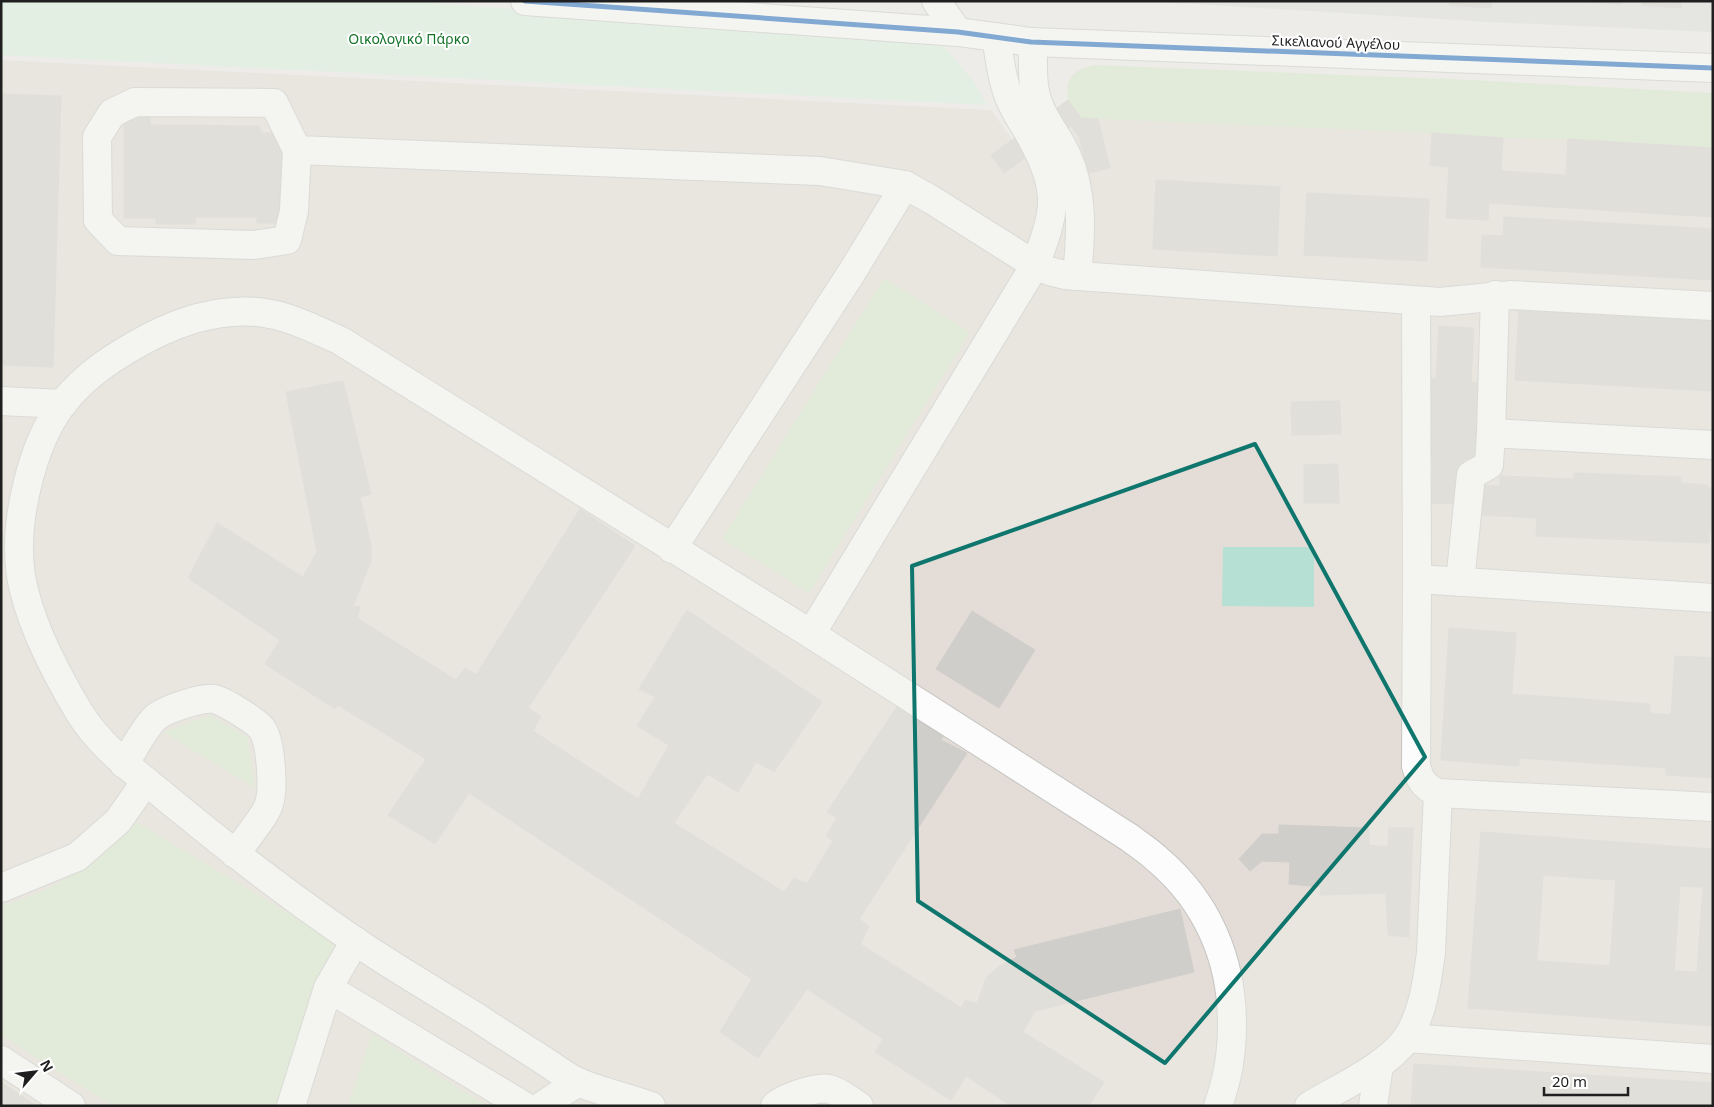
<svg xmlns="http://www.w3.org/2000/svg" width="1714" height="1107" viewBox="0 0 1714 1107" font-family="'Noto Sans',sans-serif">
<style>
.residential{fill:#dcdbd9}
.military{fill:#e4ddd7}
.grass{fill:#d6e8ca}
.park{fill:#d8f1db}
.pitch{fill:#b7e0d4}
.building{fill:#d0cecb;stroke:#d0ceca;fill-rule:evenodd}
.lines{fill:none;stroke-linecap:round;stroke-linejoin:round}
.minor-casing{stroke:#c4c4c2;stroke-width:30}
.minor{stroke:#fcfcfc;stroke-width:28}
.cycleway-casing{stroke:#fff;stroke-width:8}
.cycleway{stroke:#0057b8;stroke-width:5}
.marked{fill:none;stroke:#0f766e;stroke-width:4;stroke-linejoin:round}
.labels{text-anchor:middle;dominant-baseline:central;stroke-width:4;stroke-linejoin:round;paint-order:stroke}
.park-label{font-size:14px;fill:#16742a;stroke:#fff}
.street-label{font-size:14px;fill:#1f1f1f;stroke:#fff}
</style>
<rect width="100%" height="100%" fill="#edece8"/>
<polygon class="residential" points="1147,1 1713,1 1713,32 1489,22"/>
<polygon class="military" points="1,60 991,110 1012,139 1068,100 1081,118 1432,133 1503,138 1568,139 1713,148 1713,1106 1,1106"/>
<g class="grass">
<path d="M 1095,65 L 1472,80 L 1713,93 L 1713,148 L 1568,139 L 1503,138 L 1432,133 L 1081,118 C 1077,113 1069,105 1068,98 C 1064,77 1076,69 1095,65 Z"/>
<polygon points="884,278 970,332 809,593 722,539"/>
<polygon points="210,715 248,738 255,788 163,732"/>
<path d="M 136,822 L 342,945 L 291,1106 L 113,1106 L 1,1035 L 1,906 C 55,891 98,862 136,822 Z"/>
<polygon points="372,1034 487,1106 348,1106"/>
</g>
<polygon class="park" points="1,1 407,1 916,39 944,47 972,79 987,105 1,55"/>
<polygon class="pitch" points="1223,547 1314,547 1314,607 1222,606"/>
<g class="building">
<polygon points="1449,1 1491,1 1491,8 1449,5"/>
<polygon points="1579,1 1622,1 1621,4"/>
<polygon points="1642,1 1681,1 1681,8 1642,5"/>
<polygon points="1,94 61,96 53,367 1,365"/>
<polygon points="1068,100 1081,118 1098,119 1110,168 1089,173 1079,137 1071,126 1004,173 991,155"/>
<polygon points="124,117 150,117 150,125 260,126 260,133 282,133 282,223 257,223 257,217 196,217 195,224 156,224 156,218 124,218"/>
<polygon points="1432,133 1503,138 1501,171 1566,175 1568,139 1713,148 1713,217 1489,203 1488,220 1446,218 1449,167 1430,165"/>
<polygon points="1156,180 1280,187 1277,256 1153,249"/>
<polygon points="1307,193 1429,199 1427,261 1304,255"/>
<polygon points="1504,217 1713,229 1713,280 1481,267 1482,235 1503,236"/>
<polygon points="1519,309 1713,320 1713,391 1515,380"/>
<polygon points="1439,326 1474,328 1471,382 1479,383 1475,460 1464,459 1461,504 1431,503 1433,460 1424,459 1428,378 1436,379"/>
<polygon points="343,381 371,494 360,497 371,545 371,561 353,606 360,607 357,618 456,680 465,668 476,675 580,509 635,546 528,708 541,716 533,731 638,799 669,745 637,726 655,697 639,689 687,610 822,702 774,772 756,762 738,792 707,774 674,823 784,892 794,878 807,884 833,841 826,836 837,818 827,812 900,702 947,730 941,740 967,753 859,919 869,926 860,944 962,1008 965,1000 977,1004 986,978 999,966 1017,957 1014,950 1180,909 1194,972 1035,1011 1023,1032 1104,1082 1089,1106 1011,1106 966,1076 951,1100 875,1052 883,1039 807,989 758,1058 720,1032 752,979 469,793 435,844 388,815 426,759 338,705 335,709 265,664 280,640 188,578 217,523 303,577 317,552 286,392"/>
<polygon points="1340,401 1341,434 1292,435 1291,402"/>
<polygon points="1338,464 1339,503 1304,503 1304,465"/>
<polygon points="1574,473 1681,477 1681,483 1708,485 1708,488 1713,488 1713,532 1709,532 1709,543 1536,536 1537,518 1480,515 1481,485 1500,486 1500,476 1574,479"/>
<polygon points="972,611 1035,650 999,708 936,669"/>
<polygon points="1449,628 1516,633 1512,694 1650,704 1650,713 1671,715 1675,656 1713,658 1713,778 1666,775 1666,768 1519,758 1519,766 1441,760"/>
<polygon points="1279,825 1369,828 1369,845 1388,847 1389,828 1413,828 1409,937 1388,935 1386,893 1320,895 1321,887 1289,884 1290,862 1262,861 1250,871 1239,859 1262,834 1279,834"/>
<path d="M 1481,832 L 1713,849 L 1713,1026 L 1468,1008 ZM 1543,875 L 1616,880 L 1610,966 L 1537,961 ZM 1680,886 L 1703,887 L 1697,972 L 1674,971 Z"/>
<polygon points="1414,1064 1713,1083 1713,1106 1411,1106"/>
<polygon points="1,1082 35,1105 34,1106 1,1106"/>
</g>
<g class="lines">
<defs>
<g id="minor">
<polyline points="525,1 958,32 1031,42 1713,68"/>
<polyline points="936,1 958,32"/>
<path d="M 1031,42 C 1035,58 1031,75 1035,91 C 1039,115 1057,134 1067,156 C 1084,194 1081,235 1077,276"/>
<polyline points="297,150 294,211 287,240 254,245 118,241 98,220 97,137 112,113 135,102 274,103 297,150 820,171 905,185 932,200 1035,265 1049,271 1065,275 1440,302 1511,295 1713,306"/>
<path d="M 1416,301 L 1417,579 L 1416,766 C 1420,780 1424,787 1438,793 L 1713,807"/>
<polyline points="1,401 63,404"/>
<polyline points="1491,433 1495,295"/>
<polyline points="672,549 852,272 905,185"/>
<polyline points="1417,579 1713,598"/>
<polyline points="1460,582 1471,475 1489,465 1491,433 1713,445"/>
<path d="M 811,634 L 1035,265 C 1055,213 1061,192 1033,141 C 1027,128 1018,117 1012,104 C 1002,83 1000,60 996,37"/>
<path d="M 124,764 C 133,751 144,728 156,717 C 166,709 202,697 214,699 C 224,701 256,721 262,729 C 271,741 274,789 269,804 C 266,815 243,843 235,854"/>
<polyline points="1,888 77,857 118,821 146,781"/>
<polyline points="328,988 524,1106"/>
<polyline points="1407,1038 1713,1059"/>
<polyline points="1,1060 71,1106"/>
<polyline points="291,1106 328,988 355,941"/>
<polyline points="542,1106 578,1082"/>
<path d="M 651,1106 C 628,1098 603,1092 580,1083 C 568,1078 557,1069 546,1062 C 523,1047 500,1033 478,1018 C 436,992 393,967 352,939 C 291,897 232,852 175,805 C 141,776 103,751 79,712 C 55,672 29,623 21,576 C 13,524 31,445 63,403 C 86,374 116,355 148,338 C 182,320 220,309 258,312 C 287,315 315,329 341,341 L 811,634 L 1130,838 C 1139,845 1149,851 1157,859 C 1207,901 1232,959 1232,1024 C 1232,1054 1228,1077 1218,1106"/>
<path d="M 775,1106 C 781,1100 788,1098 796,1095 C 830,1083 831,1088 859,1106"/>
<path d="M 1309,1106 C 1338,1088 1387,1067 1407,1038 C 1423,1014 1427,982 1431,953 L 1438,793"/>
<polyline points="1373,1106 1379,1065"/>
</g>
</defs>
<use href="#minor" class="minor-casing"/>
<use href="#minor" class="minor"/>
<defs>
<polyline id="cycleway" points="525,1 958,32 1031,42 1713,68"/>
</defs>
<use href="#cycleway" class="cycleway-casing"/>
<use href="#cycleway" class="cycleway"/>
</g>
<path d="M0 0H1714V1107H0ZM 1255,444 L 1425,757 L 1165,1063 L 918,901 L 912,566 Z" fill="#edece8" fill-opacity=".55" fill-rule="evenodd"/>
<path class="marked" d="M 1255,444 L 1425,757 L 1165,1063 L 918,901 L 912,566 Z"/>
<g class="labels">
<g class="park-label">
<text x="409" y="38">Οικολογικό Πάρκο</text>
</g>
<g class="street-label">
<text transform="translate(1336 42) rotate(2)">Σικελιανού Αγγέλου</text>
</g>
</g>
<rect width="1714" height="1107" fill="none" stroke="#1f1f1f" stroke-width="5"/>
<g transform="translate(35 1072) rotate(62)" stroke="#ffffff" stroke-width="4" paint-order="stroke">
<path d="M0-4L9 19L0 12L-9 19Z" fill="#1f1f1f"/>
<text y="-8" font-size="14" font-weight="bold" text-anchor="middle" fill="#1f1f1f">N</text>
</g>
<path d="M1544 1087v8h84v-8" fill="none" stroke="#1f1f1f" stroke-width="2.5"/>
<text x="1552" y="1087" font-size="15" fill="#1f1f1f" stroke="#ffffff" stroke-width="4" paint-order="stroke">20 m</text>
</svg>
